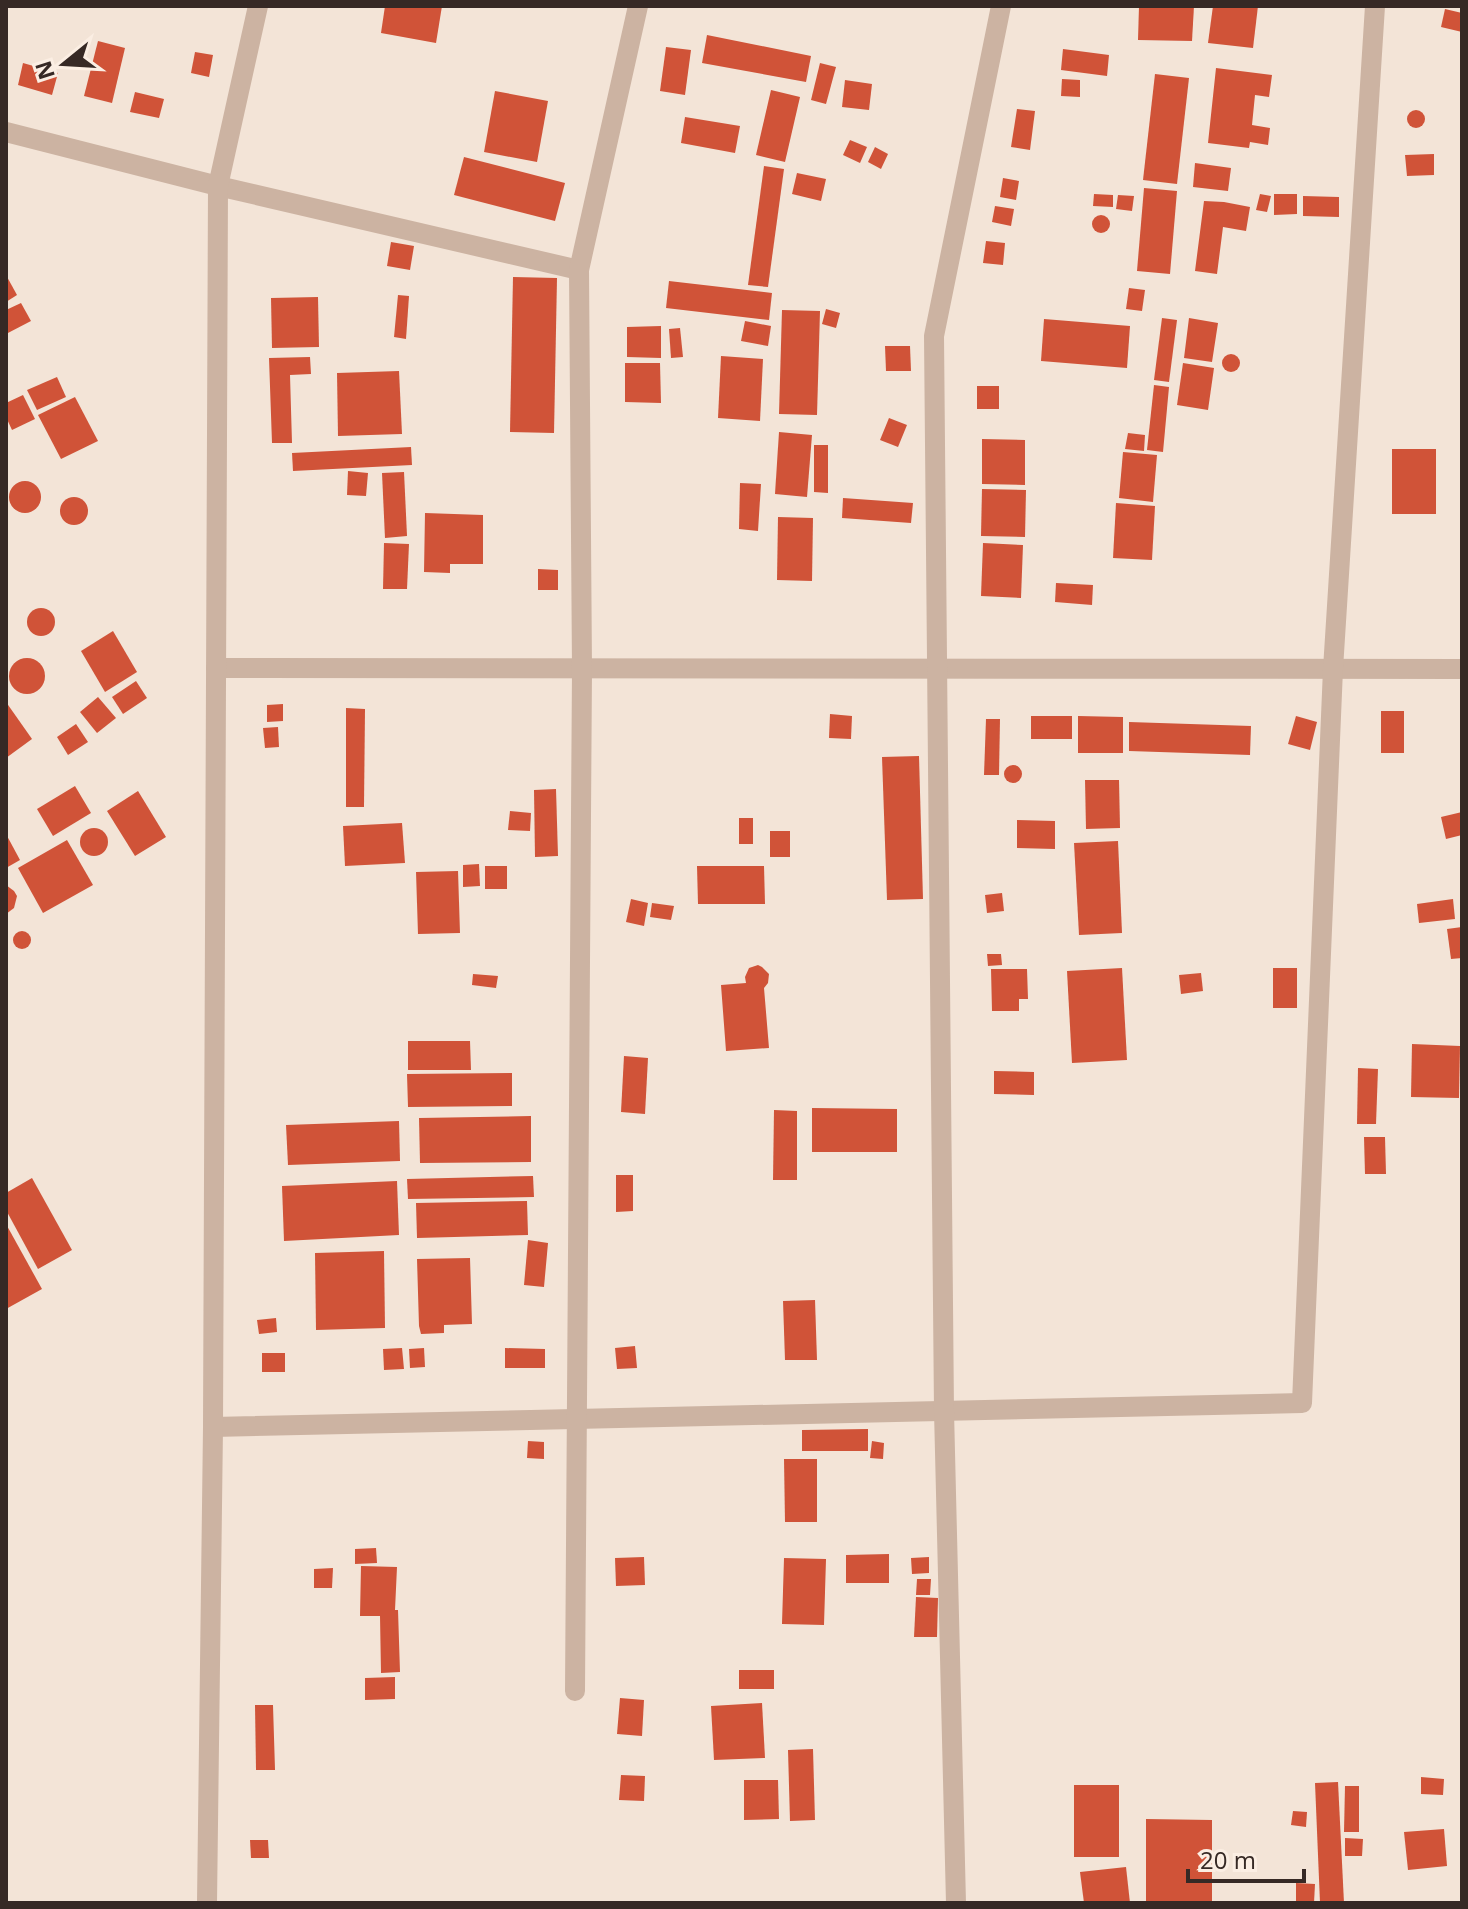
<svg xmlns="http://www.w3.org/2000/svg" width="1468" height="1909" viewBox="0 0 1468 1909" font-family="'Open Sans',sans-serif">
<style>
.building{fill:#d05338}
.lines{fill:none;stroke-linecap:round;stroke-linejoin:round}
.minor{stroke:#ccb3a2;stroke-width:20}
</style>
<rect width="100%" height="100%" fill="#f3e4d7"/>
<g class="building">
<polygon points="385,6 442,6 436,43 381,33"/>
<polygon points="1139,6 1194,6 1192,41 1138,40"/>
<polygon points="1213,6 1258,6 1253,48 1208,43"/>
<polygon points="1445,9 1462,13 1462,32 1441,27"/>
<polygon points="707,35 811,56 806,82 702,63"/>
<polygon points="98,41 125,48 112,103 84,96"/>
<polygon points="666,47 691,50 685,95 660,91"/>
<polygon points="1063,49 1109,55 1107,76 1061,70"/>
<polygon points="195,52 213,55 209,77 191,73"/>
<polygon points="23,63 58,73 52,95 18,85"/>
<polygon points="820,63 836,67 826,104 811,100"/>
<polygon points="1216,68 1272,75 1269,97 1255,95 1252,125 1270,128 1268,145 1250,142 1249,148 1208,143"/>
<polygon points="1155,74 1189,78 1177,184 1143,180"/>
<polygon points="1062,79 1080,80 1080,97 1061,96"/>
<polygon points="845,80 872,84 869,110 842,107"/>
<polygon points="771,90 800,97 785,162 756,155"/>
<polygon points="495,91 548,101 537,162 484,152"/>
<polygon points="135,92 164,99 159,118 130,112"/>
<polygon points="1017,109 1035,111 1030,150 1011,147"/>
<circle cx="1416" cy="119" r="9"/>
<polygon points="685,117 740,126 735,153 681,143"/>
<polygon points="850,140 867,147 860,163 843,155"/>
<polygon points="875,147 888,154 881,169 868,162"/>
<polygon points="1434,154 1434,175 1407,176 1405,155"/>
<polygon points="464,157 565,183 555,221 454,195"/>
<polygon points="1195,163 1231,168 1228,191 1193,187"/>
<polygon points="764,166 784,169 768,287 748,285"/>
<polygon points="797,173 826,179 821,201 792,194"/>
<polygon points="1003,178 1019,181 1016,200 1000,197"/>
<polygon points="1144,188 1177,191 1170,274 1137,271"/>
<polygon points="1094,194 1113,195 1113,207 1093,206"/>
<polygon points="1260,194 1271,196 1267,212 1256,210"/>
<polygon points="1274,194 1297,194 1297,214 1274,215"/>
<polygon points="1118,195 1134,196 1132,211 1116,209"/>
<polygon points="1303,196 1339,197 1339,217 1303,216"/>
<polygon points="1204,201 1224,202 1250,207 1246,231 1223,227 1217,274 1195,271"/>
<polygon points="995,206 1014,209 1011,226 992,222"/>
<circle cx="1101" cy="224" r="9"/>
<polygon points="986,241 1005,243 1003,265 983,263"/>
<polygon points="391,242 414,246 410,270 387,266"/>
<polygon points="6,275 17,295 6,302"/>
<polygon points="513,277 557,278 554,433 510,432"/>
<polygon points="669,281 772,293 769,320 666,308"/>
<polygon points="1129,288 1145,290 1142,311 1126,309"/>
<polygon points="398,295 409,296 406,339 394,337"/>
<polygon points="318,297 319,347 272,348 271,298"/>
<polygon points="21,303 31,321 6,334 6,310"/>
<polygon points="826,309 840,313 836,328 822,324"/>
<polygon points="782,310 820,311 817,415 779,414"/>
<polygon points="1162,318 1177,320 1169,382 1154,380"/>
<polygon points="1189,318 1218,323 1212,362 1184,358"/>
<polygon points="1044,319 1130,326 1127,368 1041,361"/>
<polygon points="745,321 771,326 768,346 741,341"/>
<polygon points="661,326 661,358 627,357 627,327"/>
<polygon points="680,328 683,357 671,358 669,329"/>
<polygon points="885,346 910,346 911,371 886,371"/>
<circle cx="1231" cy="363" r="9"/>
<polygon points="721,356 763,359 760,421 718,418"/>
<polygon points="310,357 311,374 290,375 292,443 272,443 269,358"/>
<polygon points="625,363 660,363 661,403 625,402"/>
<polygon points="1183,363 1214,368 1208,410 1177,405"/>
<polygon points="399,371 402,434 338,436 337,373"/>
<polygon points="57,377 66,397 37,410 27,390"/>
<polygon points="1154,385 1169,387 1163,452 1147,450"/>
<rect x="977" y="386" width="22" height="23"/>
<polygon points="23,395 35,419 12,430 6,417 6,403"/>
<polygon points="75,397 98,441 61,459 38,415"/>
<polygon points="889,418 907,425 898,447 880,440"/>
<polygon points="779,432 812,435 807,497 775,494"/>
<polygon points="1128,433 1145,435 1144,451 1125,449"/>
<polygon points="982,439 1025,440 1025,485 982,484"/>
<polygon points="814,445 828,445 828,493 814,492"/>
<polygon points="411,447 412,465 293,471 292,453"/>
<rect x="1392" y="449" width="44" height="65"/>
<polygon points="1123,452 1157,455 1153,502 1119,498"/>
<polygon points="348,471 368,473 366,496 347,495"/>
<polygon points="404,472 407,536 385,538 382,473"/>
<circle cx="25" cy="497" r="16"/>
<polygon points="740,483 761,484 758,531 739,529"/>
<polygon points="982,489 1026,490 1025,537 981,536"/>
<circle cx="74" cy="511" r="14"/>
<polygon points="843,498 913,503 911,523 842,518"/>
<polygon points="1116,503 1155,506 1152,560 1113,558"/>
<polygon points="425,513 483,515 483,564 450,564 450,573 424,572"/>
<polygon points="778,517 813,518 812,581 777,580"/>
<polygon points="384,543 409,544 407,589 383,589"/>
<polygon points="983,543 1023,545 1021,598 981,596"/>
<polygon points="538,569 558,570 558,590 538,590"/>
<polygon points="1056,583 1093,585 1092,605 1055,602"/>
<circle cx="41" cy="622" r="14"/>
<polygon points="113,631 137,672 105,692 81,651"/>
<circle cx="27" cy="676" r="18"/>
<polygon points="136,681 147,698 123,714 112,697"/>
<polygon points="98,697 116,718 97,733 80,712"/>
<polygon points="6,702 32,739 6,758"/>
<polygon points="283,704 283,721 267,722 267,705"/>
<polygon points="346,708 365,709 364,807 346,807"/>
<rect x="1381" y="711" width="23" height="42"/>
<polygon points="830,714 852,716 851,739 829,738"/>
<rect x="1031" y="716" width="41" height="23"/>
<polygon points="1078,716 1123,717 1123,753 1078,753"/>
<polygon points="1296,716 1317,722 1310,750 1288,744"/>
<polygon points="986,719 1000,719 999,775 984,775"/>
<polygon points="1129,722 1251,726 1250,755 1129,751"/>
<polygon points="76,724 88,742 68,755 57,737"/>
<polygon points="278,727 279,747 265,748 263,728"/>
<polygon points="919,756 923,899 887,900 882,757"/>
<circle cx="1013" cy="774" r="9"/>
<polygon points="1085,780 1119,780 1120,828 1086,829"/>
<polygon points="75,786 91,813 53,836 37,809"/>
<polygon points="556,789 558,856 535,857 534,790"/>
<polygon points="138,791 166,837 135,856 107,811"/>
<polygon points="510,811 531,813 530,831 508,830"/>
<polygon points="1462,812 1462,835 1446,839 1441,817"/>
<rect x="739" y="818" width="14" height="26"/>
<polygon points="1017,820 1055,821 1055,849 1017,848"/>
<polygon points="402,823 405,863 345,866 343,826"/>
<circle cx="94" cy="842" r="14"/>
<rect x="770" y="831" width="20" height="26"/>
<polygon points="6,834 20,860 6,868"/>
<polygon points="67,840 93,885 43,913 18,868"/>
<polygon points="1118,841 1122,933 1079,935 1074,843"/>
<polygon points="479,864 480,886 463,887 463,865"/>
<rect x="485" y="866" width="22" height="23"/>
<polygon points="697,866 764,866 765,904 698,904"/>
<polygon points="458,871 460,933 418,934 416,872"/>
<polygon points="6,885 14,891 17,896 14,908 6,914"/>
<polygon points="1002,893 1004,911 987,913 985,895"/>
<polygon points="631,899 648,903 644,926 626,922"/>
<polygon points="1453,899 1455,919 1419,923 1417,904"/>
<polygon points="652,903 674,906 671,920 650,917"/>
<polygon points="1462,927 1462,958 1451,959 1447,929"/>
<circle cx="22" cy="940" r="9"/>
<polygon points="987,954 1001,954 1002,965 988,966"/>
<polygon points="758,965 762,967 769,974 768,983 764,988 769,1048 726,1051 721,985 746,983 745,977 749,968"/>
<polygon points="1122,968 1127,1060 1072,1063 1067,971"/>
<rect x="1273" y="968" width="24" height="40"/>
<polygon points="991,969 1027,969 1028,999 1019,999 1019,1011 992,1011"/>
<polygon points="1201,973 1203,991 1181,994 1179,975"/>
<polygon points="473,974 498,976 496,988 472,985"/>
<polygon points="408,1041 470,1041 471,1070 408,1070"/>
<polygon points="1412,1044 1460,1046 1459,1098 1411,1097"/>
<polygon points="624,1056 648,1058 645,1114 621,1112"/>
<polygon points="1358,1068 1378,1069 1376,1124 1357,1124"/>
<polygon points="994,1071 1034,1072 1034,1095 994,1094"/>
<polygon points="512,1073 512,1106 408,1107 407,1074"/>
<polygon points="812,1108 897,1109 897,1152 812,1152"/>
<polygon points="774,1110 797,1111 797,1180 773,1180"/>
<polygon points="531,1116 531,1162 420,1163 419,1118"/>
<polygon points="399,1121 400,1161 288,1165 286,1125"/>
<polygon points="1364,1137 1385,1137 1386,1174 1365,1174"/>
<polygon points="616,1175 633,1175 633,1211 616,1212"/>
<polygon points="533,1176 534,1197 408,1199 407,1179"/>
<polygon points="32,1178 72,1250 38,1269 6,1210 6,1193"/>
<polygon points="397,1181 399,1235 284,1241 282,1186"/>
<polygon points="527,1201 528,1235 417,1238 416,1203"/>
<polygon points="6,1224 42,1289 6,1309"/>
<polygon points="528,1240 548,1243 544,1287 524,1285"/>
<polygon points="384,1251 385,1328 316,1330 315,1253"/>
<polygon points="470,1258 472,1324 444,1325 444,1333 421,1334 419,1326 417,1259"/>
<polygon points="815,1300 817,1360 785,1360 783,1301"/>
<polygon points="276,1318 277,1332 259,1334 257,1320"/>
<polygon points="635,1346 637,1368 617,1369 615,1348"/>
<polygon points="402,1348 404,1369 384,1370 383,1349"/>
<polygon points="424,1348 425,1367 410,1368 409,1349"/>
<polygon points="505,1348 545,1349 545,1368 505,1368"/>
<rect x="262" y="1353" width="23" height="19"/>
<polygon points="868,1429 868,1451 802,1451 802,1430"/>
<polygon points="528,1441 544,1442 544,1459 527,1458"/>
<polygon points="872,1441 884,1443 883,1459 870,1458"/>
<polygon points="784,1459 817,1459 817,1522 785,1522"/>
<polygon points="376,1548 377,1563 355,1564 355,1549"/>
<polygon points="889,1554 889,1583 846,1583 846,1555"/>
<polygon points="644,1557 645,1585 616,1586 615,1558"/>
<polygon points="929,1557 929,1573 912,1574 911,1558"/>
<polygon points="784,1558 826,1559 824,1625 782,1624"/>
<polygon points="361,1566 397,1567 395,1610 398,1610 400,1672 381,1673 380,1616 360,1616"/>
<polygon points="333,1568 332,1588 314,1588 314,1569"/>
<polygon points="917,1579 931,1579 930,1595 916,1595"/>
<polygon points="916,1597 938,1598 937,1637 914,1637"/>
<rect x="739" y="1670" width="35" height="19"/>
<polygon points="395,1677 395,1699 365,1700 365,1678"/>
<polygon points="620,1698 644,1700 642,1736 617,1734"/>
<polygon points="762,1703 765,1758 714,1760 711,1706"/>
<polygon points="255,1705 273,1705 275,1770 256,1770"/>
<polygon points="813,1749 815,1820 790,1821 788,1750"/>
<polygon points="621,1775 645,1776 644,1801 619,1800"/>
<polygon points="1421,1777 1444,1779 1443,1795 1421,1794"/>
<polygon points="744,1780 778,1780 779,1819 744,1820"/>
<polygon points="1338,1782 1344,1903 1320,1903 1315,1783"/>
<rect x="1074" y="1785" width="45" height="72"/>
<polygon points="1345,1786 1359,1786 1359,1832 1344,1832"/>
<polygon points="1293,1811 1307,1812 1306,1827 1291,1825"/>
<polygon points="1146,1819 1212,1820 1212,1903 1146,1903"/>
<polygon points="1444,1829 1447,1866 1408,1870 1404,1832"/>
<polygon points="1345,1838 1363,1839 1362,1856 1345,1856"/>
<polygon points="250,1840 268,1840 269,1858 251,1858"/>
<polygon points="1126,1867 1130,1903 1084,1903 1080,1872"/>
<polygon points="1296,1883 1315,1884 1314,1903 1296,1903"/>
</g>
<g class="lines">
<g class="minor">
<polyline points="6,132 218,186 579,270"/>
<polyline points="216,668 1462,669"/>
<polyline points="213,1427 1302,1403 1333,669 1375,6"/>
<polyline points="575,1691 582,669 579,270 638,6"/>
<polyline points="207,1903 213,1427 218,186 258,6"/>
<polyline points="956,1903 944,1411 934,336 1001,6"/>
</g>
</g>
<rect width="1468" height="1909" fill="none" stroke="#362925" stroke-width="16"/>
<g transform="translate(64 64) rotate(252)" stroke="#fbeee3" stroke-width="6" paint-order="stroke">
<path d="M0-6L14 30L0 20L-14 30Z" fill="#362925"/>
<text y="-12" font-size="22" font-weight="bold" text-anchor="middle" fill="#362925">N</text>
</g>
<path d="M1188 1869v12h116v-12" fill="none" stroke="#362925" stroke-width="4"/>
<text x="1200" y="1869" font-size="24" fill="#362925" stroke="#fbeee3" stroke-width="6" paint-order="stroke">20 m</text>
</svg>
